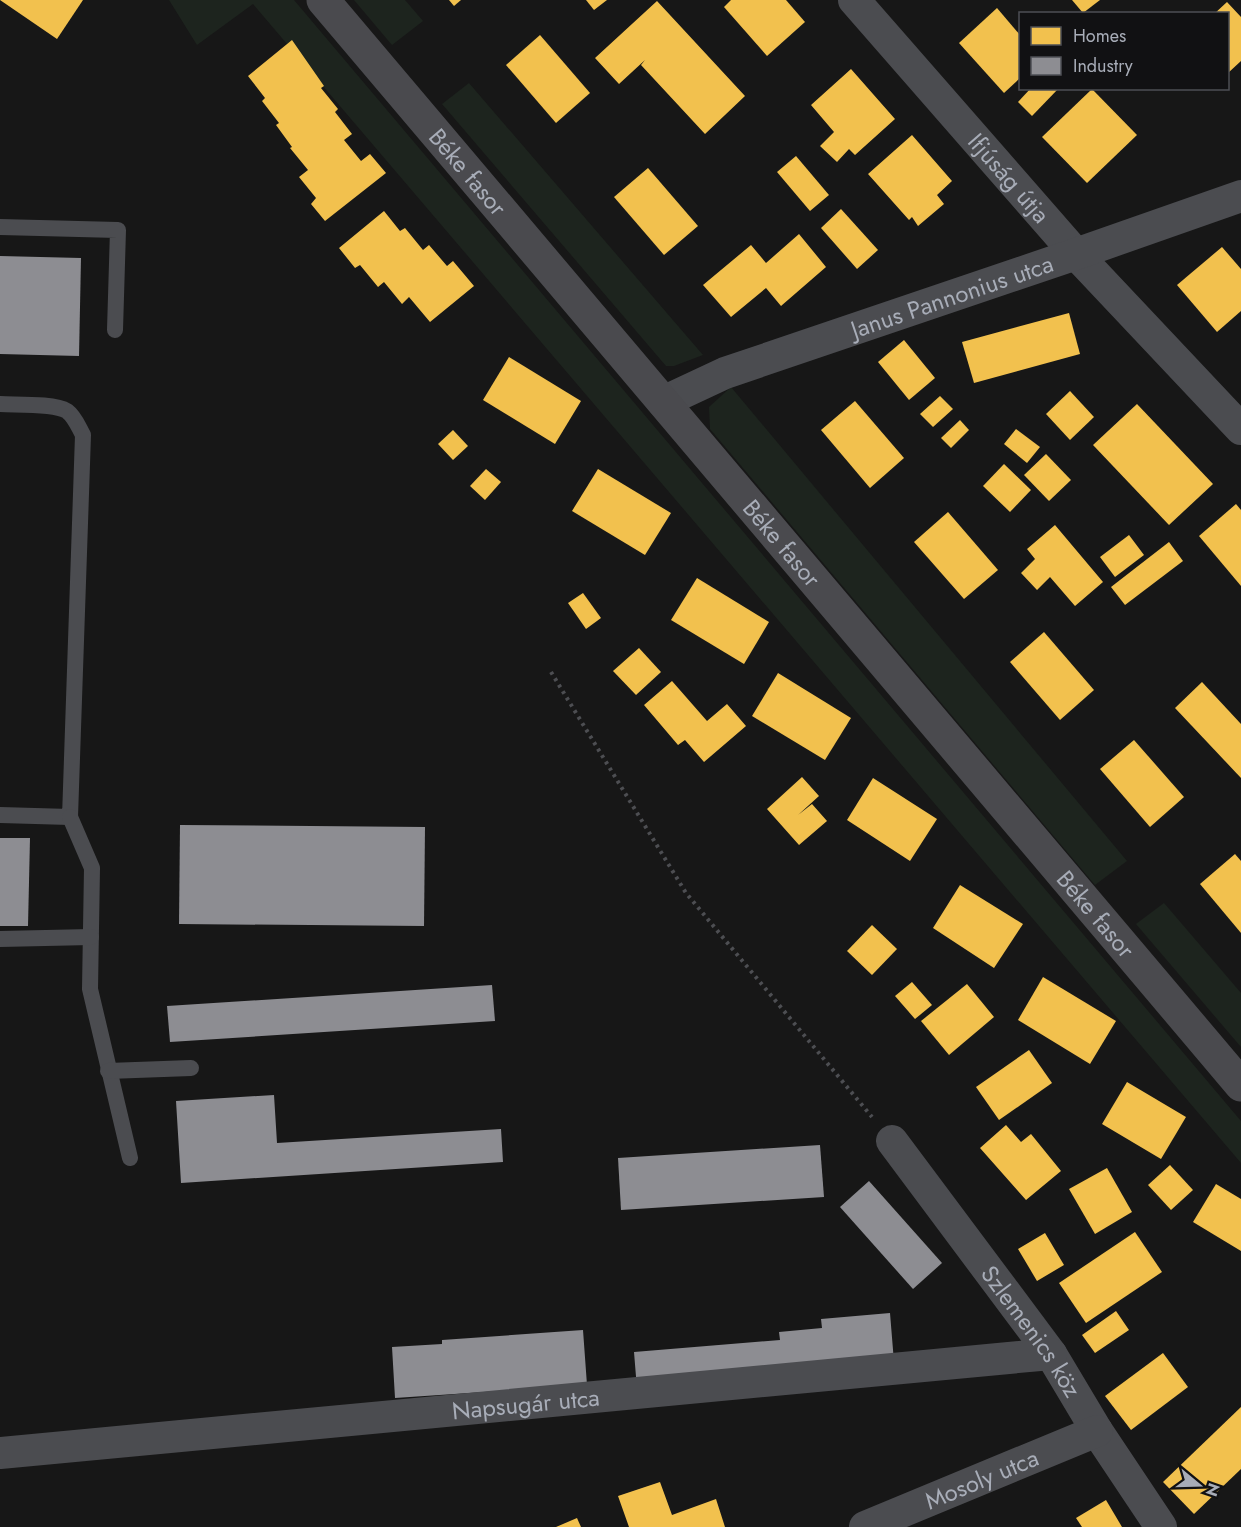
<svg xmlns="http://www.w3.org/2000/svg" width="1241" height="1527" viewBox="0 0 1241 1527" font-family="Jost,sans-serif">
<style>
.green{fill:#1d241e}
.homes{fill:#f2c14e}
.industry{fill:#8d8d92}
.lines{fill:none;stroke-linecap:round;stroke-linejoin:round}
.path{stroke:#4d4e52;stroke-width:4;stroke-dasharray:3 4.5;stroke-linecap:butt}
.lane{stroke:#4b4c50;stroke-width:16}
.street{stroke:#4b4c50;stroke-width:32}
.secondary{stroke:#4a4a4e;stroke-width:33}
.labels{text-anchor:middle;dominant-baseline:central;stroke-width:6;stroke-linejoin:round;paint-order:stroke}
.street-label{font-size:24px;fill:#a8adb8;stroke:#111113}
</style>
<rect width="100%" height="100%" fill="#171717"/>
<g class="green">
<polygon points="169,0 294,0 1241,1121 1241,1163 253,4 197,45"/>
<polygon points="354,0 405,0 423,21 392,45"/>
<polygon points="469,83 703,355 674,366 666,366 442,104"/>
<polygon points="731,387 1127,861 1095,885 710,429 709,407"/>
<polygon points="1164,903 1241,993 1241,1047 1136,924"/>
</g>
<g class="homes">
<polygon points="0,0 83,0 57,39"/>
<polygon points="449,0 461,0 454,6"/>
<polygon points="586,0 607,0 594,10"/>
<polygon points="731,0 786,0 805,22 767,56 724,7"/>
<polygon points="1072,0 1100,0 1083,13"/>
<polygon points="657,1 745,96 705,134 641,65 645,60 619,84 595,58"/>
<polygon points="1227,2 1241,17 1241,61 1228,73 1228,14 1214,14"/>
<polygon points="997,8 1020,35 1020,78 1004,93 959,43"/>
<polygon points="540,35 590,93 556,123 506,65"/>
<polygon points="292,40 324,86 321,88 338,109 335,112 352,134 344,140 361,161 370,154 386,173 325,221 311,204 316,198 299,177 308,170 290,148 292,147 276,125 279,123 262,101 265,98 248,76"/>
<polygon points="851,69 895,119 855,155 849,149 837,162 820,146 834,132 811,105"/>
<polygon points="1031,88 1059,88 1032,116 1018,102"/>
<polygon points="1092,89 1137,135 1087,183 1042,137"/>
<polygon points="912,135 952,181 937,195 944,204 918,226 912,217 909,220 868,174"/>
<polygon points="796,156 829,195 810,211 777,172"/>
<polygon points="648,168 698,226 664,255 614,197"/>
<polygon points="841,209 878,250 857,269 821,228"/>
<polygon points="384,211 400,231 405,228 423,250 429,245 447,266 453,261 474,286 430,322 409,297 402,304 384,282 378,287 360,265 355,268 339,248"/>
<polygon points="799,234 826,267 781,306 766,288 731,317 703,285 751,245 766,263"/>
<polygon points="1222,247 1241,269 1241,311 1217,332 1177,285"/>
<polygon points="1069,313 1080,354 974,383 962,342"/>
<polygon points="904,340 935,378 909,400 878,362"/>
<polygon points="509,357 581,401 555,444 483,400"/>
<polygon points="1070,391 1094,417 1070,440 1046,414"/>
<polygon points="940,396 953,409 933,427 920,414"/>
<polygon points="855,401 904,458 870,488 821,430"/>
<polygon points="1137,404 1213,484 1169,525 1093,445"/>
<polygon points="960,420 969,430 951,448 941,438"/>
<polygon points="1016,429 1040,447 1027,463 1004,444"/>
<polygon points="453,430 468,446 453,460 438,444"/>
<polygon points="1046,454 1071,480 1049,501 1024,475"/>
<polygon points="1004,464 1031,490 1010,512 983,486"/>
<polygon points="486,469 501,482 485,500 470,486"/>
<polygon points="598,469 671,513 645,555 572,511"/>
<polygon points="1236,504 1241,510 1241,586 1199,536"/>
<polygon points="948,512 998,570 964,599 914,542"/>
<polygon points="1055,525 1103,582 1075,606 1050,577 1037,590 1021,573 1035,559 1027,549"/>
<polygon points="1129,535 1144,555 1115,577 1100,557"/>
<polygon points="1169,542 1183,561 1125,605 1111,587"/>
<polygon points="697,578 769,622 744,664 671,620"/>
<polygon points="583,593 601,618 586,629 568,603"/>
<polygon points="1044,632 1094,690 1060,720 1010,662"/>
<polygon points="639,648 661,672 636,695 613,671"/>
<polygon points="778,673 851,718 825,760 752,716"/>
<polygon points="672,681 707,721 727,704 746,726 704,762 685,740 678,745 644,705"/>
<polygon points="1202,682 1241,724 1241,778 1175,708"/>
<polygon points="1134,740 1184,797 1150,827 1100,769"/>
<polygon points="802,777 819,796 798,815 812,804 827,821 799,845 767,809"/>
<polygon points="873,778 937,819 910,861 847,820"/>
<polygon points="1235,854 1241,861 1241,933 1200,884"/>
<polygon points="960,885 1023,924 994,968 933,928"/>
<polygon points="872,925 897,949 872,975 847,951"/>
<polygon points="1043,977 1116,1021 1090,1064 1018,1020"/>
<polygon points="912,982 932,1005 915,1019 895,996"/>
<polygon points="967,984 994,1017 949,1055 921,1021"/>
<polygon points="1029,1050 1052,1083 999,1120 976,1087"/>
<polygon points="1127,1082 1186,1117 1161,1159 1102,1124"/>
<polygon points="1006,1125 1021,1142 1031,1134 1061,1171 1026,1200 980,1148"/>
<polygon points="1170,1165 1193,1190 1171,1210 1148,1185"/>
<polygon points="1107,1168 1132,1212 1095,1234 1069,1189"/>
<polygon points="1216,1184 1241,1199 1241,1251 1193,1222"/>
<polygon points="1135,1232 1162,1272 1086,1323 1059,1283"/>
<polygon points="1045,1233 1064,1265 1037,1281 1018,1249"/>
<polygon points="1116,1311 1129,1330 1095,1353 1082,1335"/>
<polygon points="1163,1353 1188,1387 1131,1430 1105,1396"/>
<polygon points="1241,1407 1241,1469 1194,1514 1163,1482"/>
<polygon points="660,1482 672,1515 716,1499 725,1527 629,1527 618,1496"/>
<polygon points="1106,1500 1122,1527 1082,1527 1076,1518"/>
<polygon points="577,1518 581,1527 556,1527"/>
</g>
<g class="industry">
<polygon points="0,256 81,258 79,356 0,354"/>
<polygon points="180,825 425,827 424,926 179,924"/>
<polygon points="0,838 30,838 28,926 0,926"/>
<polygon points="492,985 495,1021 170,1042 167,1006"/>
<polygon points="274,1095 277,1143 501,1129 503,1162 181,1183 176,1101"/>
<polygon points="820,1145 824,1197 621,1210 618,1158"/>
<polygon points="869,1181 942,1263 913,1289 840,1207"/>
<polygon points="890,1313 894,1362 637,1389 634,1352 780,1340 779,1332 822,1328 821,1319"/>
<polygon points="583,1330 587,1385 395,1398 392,1347 442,1344 442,1340"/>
</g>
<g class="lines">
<polyline class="path" points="551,672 686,893 872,1117"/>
<g class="lane">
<polyline points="0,227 118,230 115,330"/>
<path d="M 0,404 C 16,405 54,403 67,411 C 75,417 78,426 83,435 L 70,817 L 0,815"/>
<polyline points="70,817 92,868 90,989 130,1158"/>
<polyline points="0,939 91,937"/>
<polyline points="108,1071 191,1068"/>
</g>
<g class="street">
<path id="s1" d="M 854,0 L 1076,254 L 1241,429"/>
<path id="s2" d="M 663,402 L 725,373 L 1076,254 L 1241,196"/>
<path id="s3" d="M 892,1141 L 1051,1354 L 1097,1431 L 1161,1527"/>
<path id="s4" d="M 0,1453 L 1051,1354"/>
<path id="s5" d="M 865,1527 L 1097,1431"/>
</g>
<path class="secondary" id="s6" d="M 323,0 L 1241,1085"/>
</g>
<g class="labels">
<g class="street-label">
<text stroke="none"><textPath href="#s6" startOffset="225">Béke fasor</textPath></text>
<text stroke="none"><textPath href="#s1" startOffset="236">Ifjúság útja</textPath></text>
<text stroke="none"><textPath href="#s2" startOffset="308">Janus Pannonius utca</textPath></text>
<text stroke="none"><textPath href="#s6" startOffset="711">Béke fasor</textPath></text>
<text stroke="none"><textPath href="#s6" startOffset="1197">Béke fasor</textPath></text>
<text stroke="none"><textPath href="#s3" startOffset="236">Szlemenics köz</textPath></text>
<text stroke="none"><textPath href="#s4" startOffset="528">Napsugár utca</textPath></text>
<text stroke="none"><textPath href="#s5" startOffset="126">Mosoly utca</textPath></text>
</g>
</g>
<rect x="1019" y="12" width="210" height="78" fill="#111113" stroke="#4d4f55" stroke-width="1.5"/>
<rect x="1031" y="27" width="30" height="18" fill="#f2c14e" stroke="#4d4f55" stroke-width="1.5"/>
<text x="1073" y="42" font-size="18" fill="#a8adb8">Homes</text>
<rect x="1031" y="57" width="30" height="18" fill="#8d8d92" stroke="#4d4f55" stroke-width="1.5"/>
<text x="1073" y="72" font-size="18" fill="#a8adb8">Industry</text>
<g transform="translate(1199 1485) rotate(109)" stroke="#111113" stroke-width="4.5" paint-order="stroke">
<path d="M0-4.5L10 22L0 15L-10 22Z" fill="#a8adb8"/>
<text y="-9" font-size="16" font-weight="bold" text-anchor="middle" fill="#a8adb8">N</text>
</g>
</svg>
